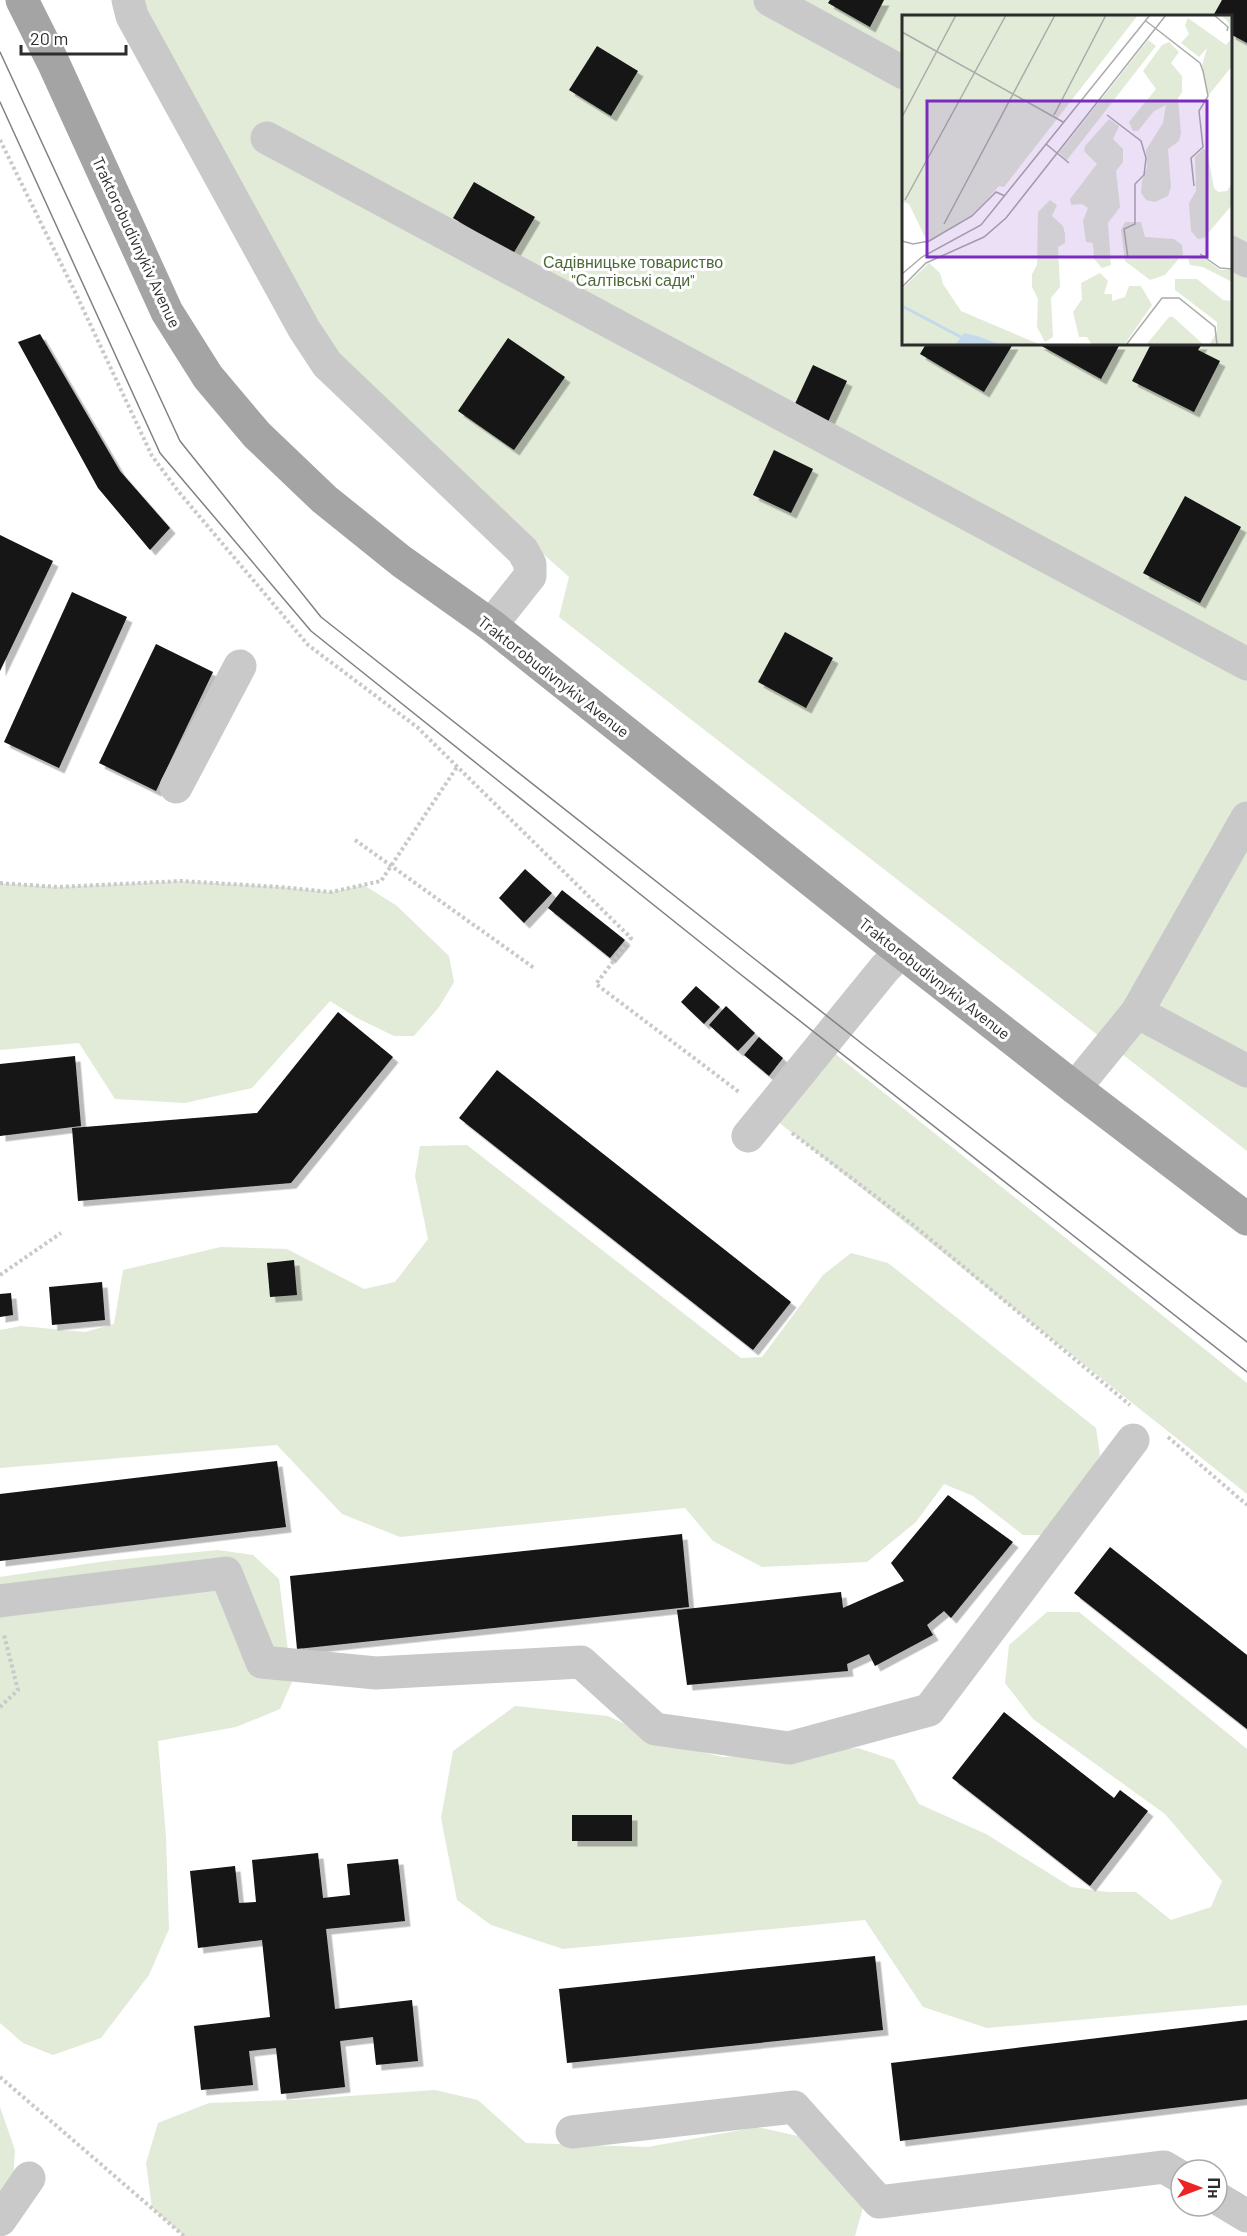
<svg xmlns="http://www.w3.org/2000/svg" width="1247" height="2236" viewBox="0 0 1247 2236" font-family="Barlow,sans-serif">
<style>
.green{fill:#e1ebd8;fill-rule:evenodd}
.building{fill:#131313;filter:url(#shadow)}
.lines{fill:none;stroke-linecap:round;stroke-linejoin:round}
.path{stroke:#c9c9c9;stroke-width:4;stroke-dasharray:3 3;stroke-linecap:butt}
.minor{stroke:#c9c9c9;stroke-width:33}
.major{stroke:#a4a4a4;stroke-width:33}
.tram{stroke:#818181;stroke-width:1.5}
.labels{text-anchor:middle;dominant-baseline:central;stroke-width:6;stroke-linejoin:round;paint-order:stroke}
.street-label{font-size:16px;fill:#2c2c2c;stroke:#fff}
.park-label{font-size:16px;fill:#4b6938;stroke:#fff}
.inset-river{fill:none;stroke:#c3d9ec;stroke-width:3}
.inset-road{fill:none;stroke:#ababab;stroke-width:1.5}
.view{fill:#7b2cbf;fill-opacity:0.15;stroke:#7b2cbf;stroke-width:3}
.inset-edge{fill:none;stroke:#2c2c2c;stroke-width:3}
</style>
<defs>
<filter id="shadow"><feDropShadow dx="5.5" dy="5.5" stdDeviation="0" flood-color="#0004"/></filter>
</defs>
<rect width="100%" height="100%" fill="#fff"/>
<g class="green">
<path d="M 139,0 L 1247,0 L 1247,1151 L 559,617 L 569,577 L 338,370 ZM 904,16 L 1230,16 L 1230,344 L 904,344 Z"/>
<polygon points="181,881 280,887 331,892 364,885 397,906 449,956 454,982 439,1007 414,1036 394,1036 357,1018 330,1001 252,1088 185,1103 115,1099 79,1043 0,1050 0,883 57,887"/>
<polygon points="833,1052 1247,1383 1247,1494 777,1121"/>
<polygon points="467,1145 741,1358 762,1357 823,1275 851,1253 888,1263 1096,1428 1100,1455 1073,1502 1044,1535 1023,1535 973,1496 944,1484 916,1522 867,1562 762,1567 713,1541 685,1508 400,1537 342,1514 277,1445 0,1468 0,1330 21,1326 85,1332 114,1324 123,1270 221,1247 287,1249 364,1289 395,1282 428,1239 415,1176 420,1146"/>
<polygon points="218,1550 253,1555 279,1579 292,1682 280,1709 236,1727 158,1741 166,1837 169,1929 149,1975 101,2038 53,2055 23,2043 0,2023 0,1577 106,1561"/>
<polygon points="1047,1612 1079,1612 1247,1749 1247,2005 987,2028 923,2007 865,1920 563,1949 491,1925 457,1900 441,1818 453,1751 515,1706 608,1716 667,1744 723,1757 858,1748 894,1760 919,1804 986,1834 1071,1887 1108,1892 1136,1892 1171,1920 1211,1907 1222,1881 1165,1814 1033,1719 1005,1683 1009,1645"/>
<polygon points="435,2090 478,2100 526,2143 648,2147 757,2127 798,2136 864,2204 855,2236 184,2236 152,2208 146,2163 158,2123 209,2103 292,2100"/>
<polygon points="0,2107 15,2150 13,2183 0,2201"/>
</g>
<g class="building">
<polygon points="830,0 884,0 870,27 828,3"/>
<polygon points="1222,0 1247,0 1247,43 1230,34 1230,16 1213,16"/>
<polygon points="597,46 638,71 611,116 569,90"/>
<polygon points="474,182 535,217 513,254 453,218"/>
<polygon points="40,334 120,471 170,528 150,550 98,488 18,342"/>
<polygon points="508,338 565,377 514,450 458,411"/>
<polygon points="926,344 1013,344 984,392 920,354"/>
<polygon points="1038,344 1120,344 1101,379"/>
<polygon points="1151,344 1202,344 1198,350 1220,361 1194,412 1132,381"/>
<polygon points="813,365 847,381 827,424 793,408"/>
<polygon points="774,450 813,469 791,513 753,495"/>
<polygon points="1185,496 1241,527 1200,603 1143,573"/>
<polygon points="0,535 53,561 0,671"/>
<polygon points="72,592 127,617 59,768 4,742"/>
<polygon points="785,632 833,658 806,708 758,682"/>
<polygon points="156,644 213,672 156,791 99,763"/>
<polygon points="525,869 552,893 524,923 499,898"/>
<polygon points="562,890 625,940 610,958 548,908"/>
<polygon points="696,986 720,1007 704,1024 681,1002"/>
<polygon points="726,1006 755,1033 738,1051 709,1025"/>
<polygon points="338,1012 393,1057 291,1183 78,1201 72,1128 257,1113"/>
<polygon points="759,1037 783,1058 769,1076 744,1055"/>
<polygon points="75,1056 81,1126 0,1136 0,1064"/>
<polygon points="497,1070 791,1302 753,1350 459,1118"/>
<polygon points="294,1260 297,1295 270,1297 267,1263"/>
<polygon points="102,1282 105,1320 52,1325 49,1287"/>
<polygon points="11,1293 13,1315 0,1317 0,1294"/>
<polygon points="277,1461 286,1527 0,1561 0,1494"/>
<polygon points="948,1495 1013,1542 951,1618 944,1611 927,1625 933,1635 875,1666 869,1654 847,1664 848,1671 687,1685 677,1610 841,1592 843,1608 904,1581 891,1563"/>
<polygon points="682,1534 689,1607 297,1649 290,1576"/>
<polygon points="1110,1547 1247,1655 1247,1729 1074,1593"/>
<polygon points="1004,1712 1114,1798 1120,1790 1148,1811 1090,1886 952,1778"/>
<rect x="572" y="1815" width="60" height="26"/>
<polygon points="318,1853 323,1898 350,1895 347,1864 398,1859 405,1921 326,1929 335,2009 412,2000 418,2061 376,2065 373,2037 340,2041 345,2087 281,2094 276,2048 249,2051 253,2085 201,2090 194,2026 270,2017 262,1940 198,1948 190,1871 235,1866 239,1903 256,1902 252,1860"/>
<polygon points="875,1956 883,2030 567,2063 559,1989"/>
<polygon points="1247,2020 1247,2099 900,2141 891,2063"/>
</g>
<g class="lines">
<g class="path">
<polyline points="0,140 76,294 152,456 178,491 308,645 417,727 631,938 596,984 739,1092"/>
<polyline points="355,840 534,968"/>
<polyline points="0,883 57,887 181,881 280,887 331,892 381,881 457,767"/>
<polyline points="792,1133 912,1224 1130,1405"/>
<polyline points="0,1275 61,1233"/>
<polyline points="1168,1437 1247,1505"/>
<polyline points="0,1707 18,1690 4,1635"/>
<polyline points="0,2077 184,2236"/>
</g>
<g class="minor">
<polyline points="128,0 132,16 304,329 327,364 523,551 530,564 530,576 491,625"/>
<polyline points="770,0 904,73"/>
<polyline points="267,138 1247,664"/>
<polyline points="1230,252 1247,261"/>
<polyline points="176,787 240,666"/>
<polyline points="1137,1012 1247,1071"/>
<polyline points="1075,1088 1137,1012 1247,818"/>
<polyline points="748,1136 885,968 901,952"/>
<polyline points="0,1601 226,1573 262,1662 376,1673 581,1662 655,1729 789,1748 929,1710 1133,1440"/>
<polyline points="572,2132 794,2107 879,2202 1164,2167 1181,2177"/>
<polyline points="1217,2198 1247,2216"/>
<polyline points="0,2220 29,2178"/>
</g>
<polyline class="major" points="22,0 53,62 167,312 208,377 257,435 324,499 401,561 491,625 881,936 1075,1088 1247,1219"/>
<g class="tram">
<polyline points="0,52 180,441 321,617 865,1046 1247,1342"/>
<polyline points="0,102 160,453 311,631 735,970 1247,1372"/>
</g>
</g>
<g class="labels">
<g class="street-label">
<text transform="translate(137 242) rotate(65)">Traktorobudivnykiv Avenue</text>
<text transform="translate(554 676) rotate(38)">Traktorobudivnykiv Avenue</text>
<text transform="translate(935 978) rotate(38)">Traktorobudivnykiv Avenue</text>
</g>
<g class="park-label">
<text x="633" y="261">Садівницьке товариство<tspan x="633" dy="18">"Салтівські сади"</tspan></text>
</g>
</g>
<g transform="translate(902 15)">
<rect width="330" height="330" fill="#fff"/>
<path d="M 0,0 L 236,0 L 102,172 L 97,171 L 71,200 L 26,228 L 7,189 L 0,186 ZM 319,0 L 330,1 L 330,51 L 306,81 L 300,50 L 305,33 L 297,42 L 279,28 L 287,19 L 283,10 L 286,3 L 324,30 L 329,24 L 327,8 ZM 246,25 L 254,31 L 165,145 L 157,138 ZM 267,27 L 277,37 L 269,48 L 280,61 L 280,77 L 276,83 L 279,118 L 277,126 L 266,134 L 269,172 L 266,181 L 253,187 L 244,185 L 239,178 L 240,166 L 245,152 L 244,135 L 261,108 L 264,90 L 252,96 L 236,116 L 231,116 L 227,107 L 254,74 L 241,56 L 260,30 ZM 207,104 L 217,111 L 211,124 L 221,134 L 221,147 L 214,156 L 218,192 L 206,208 L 209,250 L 200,253 L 192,244 L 191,228 L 184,227 L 181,206 L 186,193 L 180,189 L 169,190 L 168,184 L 195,149 L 182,136 L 183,131 ZM 301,134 L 305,135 L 312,173 L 316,177 L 325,176 L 330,168 L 330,190 L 302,223 L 296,224 L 289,216 L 287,188 L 294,176 L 293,142 ZM 148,185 L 155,190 L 150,201 L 161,211 L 163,219 L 163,228 L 156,232 L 158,272 L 149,283 L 151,322 L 143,327 L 135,312 L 136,284 L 130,272 L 130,259 L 135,250 L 136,197 ZM 223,207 L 239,207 L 243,222 L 272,224 L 280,230 L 281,239 L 263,260 L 248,265 L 223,246 L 219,215 ZM 299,241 L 318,255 L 330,255 L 330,267 L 301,252 L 288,250 L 286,244 ZM 27,248 L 38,258 L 41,269 L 59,296 L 139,330 L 100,330 L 62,318 L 53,330 L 6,330 L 0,326 L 0,274 ZM 198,258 L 206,266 L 202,279 L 210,279 L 210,286 L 223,282 L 227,271 L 239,271 L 250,290 L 222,330 L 190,330 L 185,322 L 177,322 L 171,297 L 180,284 L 179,268 ZM 273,264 L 295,264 L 321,285 L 330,286 L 330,330 L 307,330 L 315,317 L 315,307 L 273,275 ZM 267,302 L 271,302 L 302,330 L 244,330 Z" fill="#e1ebd8"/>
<path d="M 62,318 L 75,321 L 100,330 L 53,330 Z" fill="#c3d9ec"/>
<path class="inset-river" d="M 0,291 L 59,322"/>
<path class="inset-road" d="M 312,0 L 326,12 L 325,16M 244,6 L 298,48 L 301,56 L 306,81 L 297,96 L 301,132 L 289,143 L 292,171M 0,17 L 161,107M 152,100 L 204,0M 205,100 L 239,126 L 244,143 L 242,160 L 233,169 L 233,209 L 222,214 L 226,243M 0,102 L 54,0M 144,129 L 167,148M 330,133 L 330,155M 3,185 L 104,0M 42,209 L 153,0M 0,226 L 11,229 L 27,226 L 70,201 L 94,177 L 103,181M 298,239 L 318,253 L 330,254M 0,259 L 20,242 L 79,210 L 248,0M 0,272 L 24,248 L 82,222 L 104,203 L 264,0M 224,330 L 260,283 L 277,283 L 313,312 L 315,330"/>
<path class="view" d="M 25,86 L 305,86 L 305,242 L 25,242 Z"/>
<rect width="330" height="330" class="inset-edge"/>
</g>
<g transform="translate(1199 2188) rotate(90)"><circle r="28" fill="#ffffff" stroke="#ababab" stroke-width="1.5"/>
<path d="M0-4.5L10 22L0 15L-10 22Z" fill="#ed2424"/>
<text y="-9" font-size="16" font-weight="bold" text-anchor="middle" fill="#2c2c2c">Пн</text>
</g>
<path d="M21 45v9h105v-9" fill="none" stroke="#2c2c2c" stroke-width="3"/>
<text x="30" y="45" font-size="18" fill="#2c2c2c" stroke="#ffffff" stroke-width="4.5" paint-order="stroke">20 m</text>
</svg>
